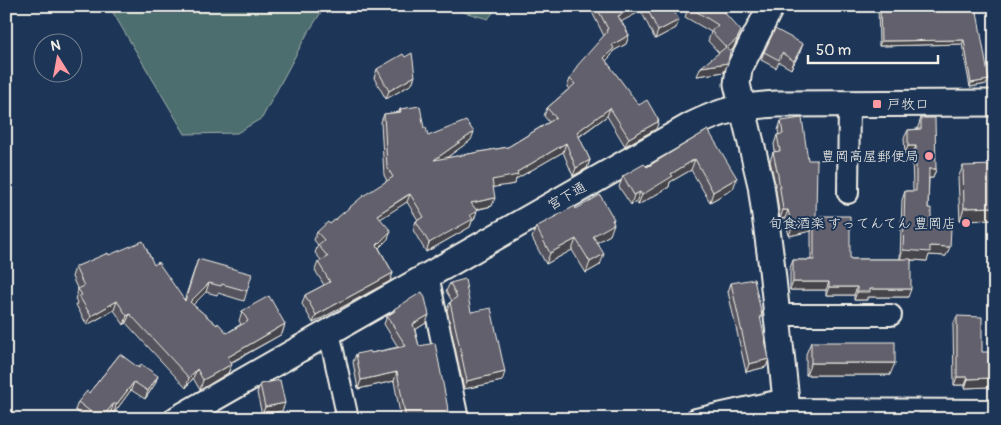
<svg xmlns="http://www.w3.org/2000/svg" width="1001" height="425" viewBox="0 0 1001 425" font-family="Pangolin,'Klee One',sans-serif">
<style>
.green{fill:#4e6e6e;stroke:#a1b0ab}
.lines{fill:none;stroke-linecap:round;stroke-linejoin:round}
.stream{stroke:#8ba2b1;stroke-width:5}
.minor-casing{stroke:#f4f1e8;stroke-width:24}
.tertiary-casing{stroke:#f4f1e8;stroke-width:29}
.minor{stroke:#1d3557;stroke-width:20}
.tertiary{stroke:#1d3557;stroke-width:25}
.wall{fill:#54535d;stroke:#f4f1e8}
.shaded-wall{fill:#45444c;stroke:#f4f1e8}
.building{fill:#62616c;stroke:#f4f1e8}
.poi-dot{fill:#ff9aa2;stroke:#1d3557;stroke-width:2}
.labels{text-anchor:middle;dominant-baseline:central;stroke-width:4;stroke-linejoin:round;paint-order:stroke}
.poi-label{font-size:14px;fill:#f4f1e8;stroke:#1d3557;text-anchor:end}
.street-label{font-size:14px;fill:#f4f1e8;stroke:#1d3557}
</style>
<rect width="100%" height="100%" fill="#1d3557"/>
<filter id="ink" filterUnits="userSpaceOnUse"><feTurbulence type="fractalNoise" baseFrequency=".02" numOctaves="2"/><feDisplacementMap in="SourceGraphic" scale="10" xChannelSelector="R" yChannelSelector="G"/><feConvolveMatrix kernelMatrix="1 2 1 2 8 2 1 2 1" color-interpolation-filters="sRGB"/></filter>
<g filter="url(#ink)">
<g class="green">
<polygon points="109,6 325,6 306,36 262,118 237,133 185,134"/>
<polygon points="443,6 498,6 488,19"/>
</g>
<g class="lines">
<polyline class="stream" points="993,6 995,16"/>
<defs>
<g id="minor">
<polyline points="848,193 849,104"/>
<polyline points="428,275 458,419"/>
<polyline points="777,315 891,315"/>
<polyline points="329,332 348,419"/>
<polyline points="787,409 995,410"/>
<polyline points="696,419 786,399"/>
</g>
<g id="tertiary">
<polyline points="771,6 739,69 737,84 761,185 771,260 788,419"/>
<path d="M 177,419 L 690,126 C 722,110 741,106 777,104 L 995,103"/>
</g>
</defs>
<use href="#minor" class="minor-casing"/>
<use href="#tertiary" class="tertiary-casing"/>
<use href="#minor" class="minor"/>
<use href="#tertiary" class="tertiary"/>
</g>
<g class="wall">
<polygon points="589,6 671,6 676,28 655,39 641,11 621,21 629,35 626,44 613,51 611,56 606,61 656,129 625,146 607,116 579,137 590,160 587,168 573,176 563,152 516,179 515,184 493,187 492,206 476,210 474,220 472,221 470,227 426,252 413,230 416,221 418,220 407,202 403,204 380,219 388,239 379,248 393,273 390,281 313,323 302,304 305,295 324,285 315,270 318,262 321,260 315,253 318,245 314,240 317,232 330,224 387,181 384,175 381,122 384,114 399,112 400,109 424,128 428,136 471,140 446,158 508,147 549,122 544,116 547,108 569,89 567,87 570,79 604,36"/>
<polygon points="689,6 728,6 725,12 737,40 733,49 730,51 724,72 697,76 719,53 708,41 711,32 685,17"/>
<polygon points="742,6 754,6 753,10"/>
<polygon points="878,6 976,6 987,84 970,87 962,44 879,46"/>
<polygon points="764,52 800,52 791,69 779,62 776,68 761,60"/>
<polygon points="377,69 412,84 386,99 374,78"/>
<polygon points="921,118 936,169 933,178 929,178 928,208 931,227 946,256 929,255 927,261 911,260 908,297 867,297 867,300 854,300 854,295 826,295 826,290 790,290 790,268 793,260 811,260 811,231 789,236 785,218 780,219 775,183 770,161 773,152 775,152 774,144 777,135 779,135 778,130 781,121 816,216 850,259 900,259 902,200 905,191 913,191 912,154 905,154 904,138 908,130 918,129 918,127"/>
<polygon points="708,130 733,189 710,202 691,170 670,182 669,187 638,205 636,202 631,205 619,187 623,176 647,167"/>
<polygon points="963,166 993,219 960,220 958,178"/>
<polygon points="576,209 613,221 610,235 597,242 600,265 586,273 572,250 546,264 532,238 536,227"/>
<polygon points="109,255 154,265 184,301 198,259 247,291 244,301 218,293 217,295 206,292 193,305 227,333 241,324 239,321 242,311 285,324 282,334 231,363 232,364 228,373 200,390 193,378 186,388 126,323 124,325 114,310 87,325 76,305 77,302 75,299 78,290 72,277 75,267"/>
<polygon points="450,283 471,312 502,381 464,389 447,310 450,302 452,301 446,291"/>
<polygon points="731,283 762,316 760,320 766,367 746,372 728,292"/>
<polygon points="394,309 426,323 415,330 419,346 448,409 447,412 449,419 401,419 394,381 358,389 353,362 356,354 371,353 398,347 384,324 387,316 392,313"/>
<polygon points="957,316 982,352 988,387 965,388 965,385 954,385 953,325"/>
<polygon points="811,342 890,375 806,375 806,354"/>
<polygon points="120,354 155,384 145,399 131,390 114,413 111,411 105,419 87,419 75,410 78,402 89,393"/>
<polygon points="260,384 282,411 262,415 257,393"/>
</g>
<g class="shaded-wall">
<polygon points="637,6 643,6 641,11 615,25 618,16"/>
<polygon points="726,6 728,6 720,20 723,11"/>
<polygon points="679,20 676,28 655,39 658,31"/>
<polygon points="741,31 733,49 723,57 727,48"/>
<polygon points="629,35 626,44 613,51 611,56 601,66 604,58 612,45"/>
<polygon points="964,40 962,44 879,46 881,41"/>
<polygon points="803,44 800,52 791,69 794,61"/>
<polygon points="728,63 724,72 697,76 701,67"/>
<polygon points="415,76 412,84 386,99 389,91"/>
<polygon points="989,80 987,84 970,87 971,83"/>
<polygon points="610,108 607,116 574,140 577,132"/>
<polygon points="659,121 656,129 625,146 629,138"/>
<polygon points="474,132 471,140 431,169 434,160"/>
<polygon points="566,143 563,152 516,179 515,184 489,188 492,180 517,172"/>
<polygon points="908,146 916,146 912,154 905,154"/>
<polygon points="695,159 691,170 670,182 669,187 638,205 642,195 671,174"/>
<polygon points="590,160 587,168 573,176 576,168"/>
<polygon points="929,169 936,169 933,178 926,178"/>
<polygon points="737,178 733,189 710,202 713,192"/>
<polygon points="640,192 636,202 631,205 634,195"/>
<polygon points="410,194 407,202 374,223 377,215"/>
<polygon points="495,198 492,206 468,211 471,203"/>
<polygon points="995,207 995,213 993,219 960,220 964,208"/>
<polygon points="783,210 788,210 785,218 780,219"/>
<polygon points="477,211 474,220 472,221 470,227 426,252 429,243"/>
<polygon points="614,219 611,225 614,224 610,235 589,247 593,236"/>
<polygon points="814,223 811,231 789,236 792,227"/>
<polygon points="391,231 388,239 374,253 377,245"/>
<polygon points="576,239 572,250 546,264 550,253"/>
<polygon points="930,246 950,247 946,256 929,255 927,261 900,259 903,250"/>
<polygon points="604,254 600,265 586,273 590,262"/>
<polygon points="393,273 390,281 313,323 316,315"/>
<polygon points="793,282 829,282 826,290 790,290"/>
<polygon points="209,283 206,292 187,311 190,302"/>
<polygon points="829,287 857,287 854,295 826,295"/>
<polygon points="870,289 911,289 908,297 867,297 867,300 854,300 857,292"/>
<polygon points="117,301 114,310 87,325 91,316"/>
<polygon points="130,314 126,323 124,325 127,316"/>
<polygon points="429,315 426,323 410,333 413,324"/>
<polygon points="285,324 282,334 224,366 228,357"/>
<polygon points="769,359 766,367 746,372 749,364"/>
<polygon points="811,363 895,363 890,375 806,375"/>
<polygon points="232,364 228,373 200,390 203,380"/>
<polygon points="197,369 193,378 186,388 189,378"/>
<polygon points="397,372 394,381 358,389 361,380"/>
<polygon points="505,372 502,381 464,389 467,381"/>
<polygon points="158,376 155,384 145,399 148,391"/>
<polygon points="957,377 968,377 965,385 954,385"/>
<polygon points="991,378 988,387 965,388 968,379"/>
<polygon points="134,382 131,390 114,413 116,405"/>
<polygon points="114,403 111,411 105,419 101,419"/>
<polygon points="285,403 282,411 262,415 265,407"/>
</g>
<g class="building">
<polygon points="596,6 637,6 618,16 629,35 612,45 614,48 604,58 639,105 647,100 659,121 629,138 610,108 577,132 590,160 576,168 566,143 517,172 518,175 492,180 495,198 471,203 477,211 470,215 473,219 429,243 416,221 424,217 410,194 406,196 377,215 391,231 377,245 393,273 316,315 305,295 330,282 318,262 328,257 318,245 324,240 317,232 328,222 330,224 363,196 393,177 387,167 384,114 401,112 400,109 420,106 424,128 426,127 428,136 466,121 474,132 434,160 508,147 556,118 547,108 575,84 570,79 577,66 607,32 606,30 608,29"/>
<polygon points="646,6 671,6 679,20 658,31"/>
<polygon points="689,6 726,6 723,11 741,31 737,39 727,48 730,52 728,63 701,67 726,47 711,31 718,25 689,7"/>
<polygon points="880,6 976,6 989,80 971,83 964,40 881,41"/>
<polygon points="775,29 803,44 794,61 782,53 779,60 764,52"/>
<polygon points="412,53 415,76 389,91 377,69 403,54 405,57"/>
<polygon points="802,118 808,160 817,160 816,216 850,216 850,259 911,259 911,289 870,289 870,292 857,292 857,287 829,287 829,282 793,282 793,260 814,260 814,223 792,227 788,210 783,210 778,175 773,152 780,151 777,135 783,134 781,121"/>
<polygon points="921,118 935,118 936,169 929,169 928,208 931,208 931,227 951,228 950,247 930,246 930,252 903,250 905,191 916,191 916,146 908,146 908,130 921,129"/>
<polygon points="708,130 737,178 713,192 695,159 671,174 673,176 642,195 640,192 634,195 623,176 644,164 647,167"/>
<polygon points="995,165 995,207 964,208 963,166"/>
<polygon points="600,195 614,219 612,220 614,224 593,236 604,254 590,262 576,239 550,253 536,227 575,206 576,209"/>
<polygon points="143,241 154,265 158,262 185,301 198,259 252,274 247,291 222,284 221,286 209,283 190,302 217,325 218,323 227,333 248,321 242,311 269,296 285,324 228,357 232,364 203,380 197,369 189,378 130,314 127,316 117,301 91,316 79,296 82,295 78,289 84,286 75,267 108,253 109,255"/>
<polygon points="465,279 471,312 491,308 505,372 467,381 450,302 457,297 450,283"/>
<polygon points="754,279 762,316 760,316 769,359 749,364 731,283"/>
<polygon points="422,292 425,298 429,315 413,324 419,346 435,343 448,409 447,409 449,419 406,419 397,372 361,380 356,354 370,351 371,353 406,346 387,316 395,311 394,309"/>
<polygon points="957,316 982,317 982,352 990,352 991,378 968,379 968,377 957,377"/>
<rect x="811" y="342" width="84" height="21"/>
<polygon points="120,354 139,368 141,364 158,376 148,391 134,382 116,405 114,403 101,419 100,419 78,402 87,391 89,393"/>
<polygon points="280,380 285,403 265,407 260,384"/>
<polygon points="919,413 947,414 947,419 919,419"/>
<rect x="817" y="414" width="76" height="5"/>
</g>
</g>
<g class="poi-dot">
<rect x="872" y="99" width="10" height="10" rx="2.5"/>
<circle cx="929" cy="156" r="5"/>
<circle cx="966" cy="223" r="5"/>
</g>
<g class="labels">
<g class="poi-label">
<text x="887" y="104" text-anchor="start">戸牧口</text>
<text x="919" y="156">豊岡高屋郵便局</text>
<text x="956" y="223">旬食酒楽 すってんてん 豊岡店</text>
</g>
<g class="street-label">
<text transform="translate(567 196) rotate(-30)">宮下通</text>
</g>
</g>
<rect width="1001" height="425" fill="none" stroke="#1d3557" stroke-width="25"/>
<rect x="12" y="12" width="976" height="400" fill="none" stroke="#f4f1e8" stroke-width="2" filter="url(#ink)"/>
<g transform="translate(58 58) rotate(349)"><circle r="24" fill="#1d3557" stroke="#738091"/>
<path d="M0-4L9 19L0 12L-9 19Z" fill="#ff9aa2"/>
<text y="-8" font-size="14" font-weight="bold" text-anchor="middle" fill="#f4f1e8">N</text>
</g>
<path d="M808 55v8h130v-8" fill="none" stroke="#f4f1e8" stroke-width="2.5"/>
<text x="816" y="55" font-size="15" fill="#f4f1e8" stroke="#1d3557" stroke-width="4" paint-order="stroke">50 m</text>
</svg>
